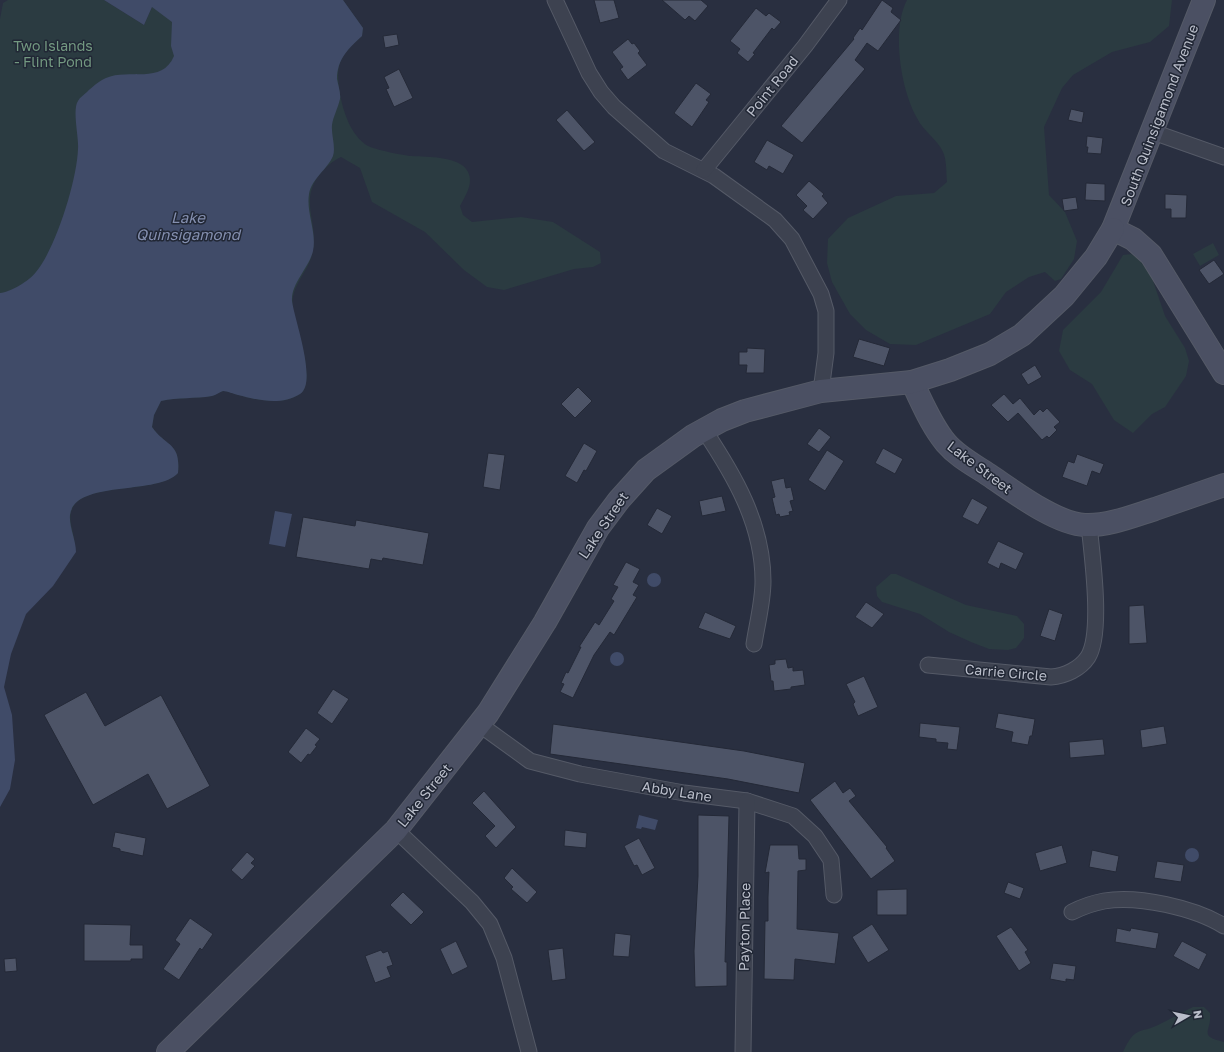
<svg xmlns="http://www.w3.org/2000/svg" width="1224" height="1052" viewBox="0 0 1224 1052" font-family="'Golos Text',sans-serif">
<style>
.green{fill:#2b3b41}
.water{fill:#404b68}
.building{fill:#4d5467;stroke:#242937}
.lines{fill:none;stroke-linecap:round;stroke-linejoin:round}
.street-casing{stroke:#555a67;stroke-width:17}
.secondary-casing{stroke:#555a67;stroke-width:24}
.street{stroke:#3d4250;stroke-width:15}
.secondary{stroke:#4b5063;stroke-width:22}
.labels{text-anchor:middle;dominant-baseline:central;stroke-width:3;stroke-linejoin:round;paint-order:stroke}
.park-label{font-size:14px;fill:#739981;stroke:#212735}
.street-label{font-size:14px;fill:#babeca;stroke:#212735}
.water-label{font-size:15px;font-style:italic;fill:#848faf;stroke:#212735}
</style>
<rect width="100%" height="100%" fill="#292f40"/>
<g class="green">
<path d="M 8,0 L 104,0 L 144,25 L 152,7 L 343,0 L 363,28 L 362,36 C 340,56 335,63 340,94 C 343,111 351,136 368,146 C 373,149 405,156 412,156 C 427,157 461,156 468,172 C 474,184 465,196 460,206 L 463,215 L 472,222 L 521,217 L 553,222 L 600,252 L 601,263 L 593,267 L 574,269 L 504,290 L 487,287 L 464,270 L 425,232 L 372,202 L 360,168 L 341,157 C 331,162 327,166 320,174 C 299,200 318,221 313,250 C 310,272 289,285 293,309 C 296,325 317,383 300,394 C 282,406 257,400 238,395 C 234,394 228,391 224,391 C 220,391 216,395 212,396 C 195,399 178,397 161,401 L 154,415 L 152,427 C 166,447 181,442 178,473 C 158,494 87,482 73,507 C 64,523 82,540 71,560 L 0,483 L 0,19 L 3,3 Z"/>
<path d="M 907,0 L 1172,0 L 1169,26 L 1150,42 L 1112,52 L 1073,75 L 1062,88 L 1044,127 L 1049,195 L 1065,212 L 1077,241 L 1074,259 L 1061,279 L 1055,281 L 1045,272 L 1029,277 L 1006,292 L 990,314 L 916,345 L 890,344 L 866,330 L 850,314 L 832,282 L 827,263 L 828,239 L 848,218 L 896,196 L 934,193 L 947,182 C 946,174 947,160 943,152 C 937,139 923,131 917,118 C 901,90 891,30 907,0 Z"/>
<polygon points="1213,243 1219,255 1200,266 1193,254"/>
<polygon points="1131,254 1138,258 1151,275 1165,316 1185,348 1189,361 1186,376 1165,407 1152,414 1133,433 1114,420 1092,384 1070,370 1059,351 1063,330 1101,292 1123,255"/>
<polygon points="891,574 896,574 966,605 1017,616 1024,624 1024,638 1016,648 1008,650 989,649 971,642 949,632 920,614 882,602 877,596 876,587"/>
<path d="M 1193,1007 L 1204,1007 L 1210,1013 C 1212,1032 1197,1036 1224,1042 L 1224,1052 L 1123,1052 C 1136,1024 1140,1035 1162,1023 C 1173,1018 1182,1012 1193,1007 Z"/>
</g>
<g class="water">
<path d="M 104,0 L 343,0 L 363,28 L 362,36 C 349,48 337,59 337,79 C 338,85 341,93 340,99 C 338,108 333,117 332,125 C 331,135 336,147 333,156 C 327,170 312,178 309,194 C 306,213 317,232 313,251 C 309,268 291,283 292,301 C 294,318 318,383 300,394 C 281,406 257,400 238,395 C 234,394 227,391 223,391 C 220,392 216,395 212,396 C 195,399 178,397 161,401 L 154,415 L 152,427 C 166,447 181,442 178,473 C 157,496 75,479 70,515 C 69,527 76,540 76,552 L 53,586 L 26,614 L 11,654 L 4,687 L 12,715 L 15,760 L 10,789 L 0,807 L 0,293 C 11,292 29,281 36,272 C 56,248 77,180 78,149 C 79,137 72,110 78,101 C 80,97 84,95 87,92 C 92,87 99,81 106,78 C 129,68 162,85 174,56 L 171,46 L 172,22 L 152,7 L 144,25 Z"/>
<polygon points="275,511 292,514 285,547 269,544"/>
<circle cx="654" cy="580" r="7"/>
<circle cx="617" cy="659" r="7"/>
<polygon points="639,815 658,820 655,830 642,827 641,829 636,828"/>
<circle cx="1192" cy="855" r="7"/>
</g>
<g class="building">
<polygon points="594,0 614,0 619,18 600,23"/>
<polygon points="662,0 701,0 708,6 695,21 689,16 685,20"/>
<polygon points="882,0 893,8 891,12 901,20 878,51 867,43 855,60 865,69 802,143 781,126 854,39 853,38 860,28 862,30"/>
<polygon points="756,8 766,16 769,13 781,22 774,30 772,28 753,53 755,54 748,62 737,53 740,49 730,41"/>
<polygon points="397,34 399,45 385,48 383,36"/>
<polygon points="628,39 632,44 634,43 640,51 638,53 647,65 628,80 620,69 623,67 612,52"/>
<polygon points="399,69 413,98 394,107 386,89 389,88 384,77"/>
<polygon points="696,83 711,94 706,100 709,102 692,127 674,113"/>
<polygon points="1071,109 1084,112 1082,123 1068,120"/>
<polygon points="567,110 595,142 584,151 556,120"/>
<polygon points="1087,136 1103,138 1101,154 1087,153 1088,147 1086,147"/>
<polygon points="767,140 794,155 783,174 769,166 767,170 754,162"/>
<polygon points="809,181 824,194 822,196 828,203 813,219 803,210 807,206 796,195"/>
<polygon points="1086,183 1105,184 1105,201 1085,200"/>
<polygon points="1165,194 1187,195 1186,218 1171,218 1171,209 1165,209"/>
<polygon points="1076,197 1078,209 1064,211 1062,199"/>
<polygon points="1214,260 1224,274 1209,284 1199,270"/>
<polygon points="859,339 890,348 884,366 853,357"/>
<polygon points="747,348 765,349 764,373 746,373 747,365 739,365 739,352 747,352"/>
<polygon points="1035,365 1042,377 1028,385 1021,374"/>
<polygon points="578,387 592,401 575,418 561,404"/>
<polygon points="1004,394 1013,404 1020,398 1034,415 1040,409 1043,412 1047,408 1060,422 1054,427 1057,430 1049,438 1047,436 1042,440 1018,413 1008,422 991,405"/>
<polygon points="819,428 831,437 819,452 807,444"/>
<polygon points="584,443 597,451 586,471 584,470 577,483 565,476"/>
<polygon points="883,448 903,459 895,474 875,463"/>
<polygon points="827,450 844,461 825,491 808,480"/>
<polygon points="488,453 505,455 500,490 483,487"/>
<polygon points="1077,454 1104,464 1100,474 1092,471 1087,486 1062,477 1068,461 1074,463"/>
<polygon points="784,478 786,488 791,487 794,500 790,501 793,511 789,512 790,515 780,517 779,514 776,515 772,498 775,497 771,481"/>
<polygon points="722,496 726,511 702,516 699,501"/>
<polygon points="972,498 988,507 978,525 962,517"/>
<polygon points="657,508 672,516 662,534 647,525"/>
<polygon points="303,517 355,526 356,520 429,533 423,565 383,558 382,561 371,559 369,569 296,557"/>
<polygon points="998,541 1024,553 1016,570 1001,563 999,569 987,563"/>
<polygon points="626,562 640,569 633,582 639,585 633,595 637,597 614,635 610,632 594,655 573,698 560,692 564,684 561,683 566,672 568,673 581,647 579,647 595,622 599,625 614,601 611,599 618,587 613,585"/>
<polygon points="866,602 884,614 872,628 855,617"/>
<polygon points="1144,605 1147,643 1129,644 1129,606"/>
<polygon points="1049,609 1063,614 1055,641 1040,636"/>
<polygon points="705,612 736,626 730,639 698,628"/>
<polygon points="786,659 788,668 793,667 793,671 803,670 805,685 791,687 791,689 774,691 773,681 771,681 769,665 775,664 775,660"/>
<polygon points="864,676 878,707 858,716 853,704 855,702 846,684"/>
<polygon points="333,689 349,699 332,724 317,713"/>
<polygon points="86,692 105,726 161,695 210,786 167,809 148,774 93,805 44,715"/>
<polygon points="998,713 1035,719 1032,736 1030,736 1028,745 1011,742 1013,732 995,728"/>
<polygon points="920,723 960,727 957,750 947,749 948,743 936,742 936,739 919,737"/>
<polygon points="553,724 744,751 805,763 799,793 728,779 550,754"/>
<polygon points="1164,726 1167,744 1142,748 1140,730"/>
<polygon points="306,728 320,739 315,745 317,746 310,755 308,754 301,763 288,752"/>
<polygon points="1103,739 1105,755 1070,758 1069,742"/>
<polygon points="835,781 843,793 850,788 856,796 849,801 887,847 886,848 895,861 871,879 810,800"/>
<polygon points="484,791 516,827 496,848 485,836 495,826 472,803"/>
<polygon points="698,815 729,816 725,962 727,962 727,986 695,987 694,951 698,876"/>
<polygon points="565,830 587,833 586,848 564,846"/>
<polygon points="115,832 146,838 143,856 120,851 120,849 112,847"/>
<polygon points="639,838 655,868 642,875 637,865 634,866 624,846"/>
<polygon points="770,845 798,845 799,859 806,859 806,870 798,871 797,929 839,933 835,964 795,959 794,980 764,979 765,921 768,921 768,897 769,872 765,873"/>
<polygon points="1062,845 1067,863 1040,871 1035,853"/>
<polygon points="1092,850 1119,856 1116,872 1089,867"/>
<polygon points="247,852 255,859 251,863 255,866 242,880 231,870"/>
<polygon points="1157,861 1184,865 1181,882 1154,878"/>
<polygon points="512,868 537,892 527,903 511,889 513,887 504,878"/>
<polygon points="1008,882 1024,888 1020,899 1004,893"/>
<polygon points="907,889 907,915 877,915 877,890"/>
<polygon points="403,892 424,912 411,925 390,905"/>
<polygon points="190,918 213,934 202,950 200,948 179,980 163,969 180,944 175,940"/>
<polygon points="84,924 131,925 130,945 143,945 143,959 131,959 131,961 84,961"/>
<polygon points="872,924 889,950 868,963 852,937"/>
<polygon points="1011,927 1028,950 1025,952 1031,963 1019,971 996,936"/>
<polygon points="1117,928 1130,931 1131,928 1159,933 1156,949 1115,942"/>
<polygon points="615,933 631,935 629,957 613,956"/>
<polygon points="456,941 468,967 452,975 440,949"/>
<polygon points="1182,941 1207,954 1199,970 1173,956"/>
<polygon points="563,948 566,979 552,981 548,950"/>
<polygon points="381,950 383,953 388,951 393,965 387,967 391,977 375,983 365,956"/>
<polygon points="16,958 17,971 5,972 4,959"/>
<polygon points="1053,963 1076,966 1074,980 1066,979 1066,982 1050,979"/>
</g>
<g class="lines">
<defs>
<g id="street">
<polyline points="555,0 589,73 601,92 614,107 664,151 714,176 775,220 792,239 821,294 826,311 826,353 821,391"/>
<polyline points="1153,132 1224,157"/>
<polyline points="704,170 805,46 839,0"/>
<path d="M 704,430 C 734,475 763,524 763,581 C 763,602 757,624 754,644"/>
<path d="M 928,665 L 1051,677 C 1065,676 1080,669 1088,657 C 1103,633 1092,555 1089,525"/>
<polyline points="479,724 530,761 580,774 684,793 747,801 793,816 815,836 831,860 834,895"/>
<polyline points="396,830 472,902 490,924 504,958 529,1052"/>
<path d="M 1072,912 C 1082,907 1093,903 1104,901 C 1138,895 1195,908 1224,926"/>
<polyline points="743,1052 747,801"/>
</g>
<g id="secondary">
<polyline points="1204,0 1113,229 1133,239 1151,255 1224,373"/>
<path d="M 912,382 C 922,402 931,425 946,443 C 958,457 974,465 989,475 C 1013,491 1056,524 1085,525 C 1108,526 1133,516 1155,509 C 1178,501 1201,493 1224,485"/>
<polyline points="168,1052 396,830 488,713 545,622 598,528 619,500 646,470 693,436 722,420 745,411 821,391 912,382 950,370 990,354 1022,335 1064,296 1096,257 1113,229"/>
</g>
</defs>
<use href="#street" class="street-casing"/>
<use href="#secondary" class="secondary-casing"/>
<use href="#street" class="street"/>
<use href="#secondary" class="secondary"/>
</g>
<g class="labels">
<g class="park-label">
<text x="53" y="45">Two Islands<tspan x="53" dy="16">- Flint Pond</tspan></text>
</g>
<g class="street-label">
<text transform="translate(772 86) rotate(-51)">Point Road</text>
<text transform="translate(1159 115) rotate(-69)">South Quinsigamond Avenue</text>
<text transform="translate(980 467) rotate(37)">Lake Street</text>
<text transform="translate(603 525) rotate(-56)">Lake Street</text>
<text transform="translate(1006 672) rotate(5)">Carrie Circle</text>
<text transform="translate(677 791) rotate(9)">Abby Lane</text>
<text transform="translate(424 795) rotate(-51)">Lake Street</text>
<text transform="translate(744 927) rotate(-89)">Payton Place</text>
</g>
<g class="water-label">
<text x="188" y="217">Lake<tspan x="188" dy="17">Quinsigamond</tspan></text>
</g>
</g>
<g transform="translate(1188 1016) rotate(81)" stroke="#212735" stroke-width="3" paint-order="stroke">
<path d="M0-3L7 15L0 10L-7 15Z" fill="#babeca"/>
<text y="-6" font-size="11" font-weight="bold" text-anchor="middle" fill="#babeca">N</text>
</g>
</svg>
